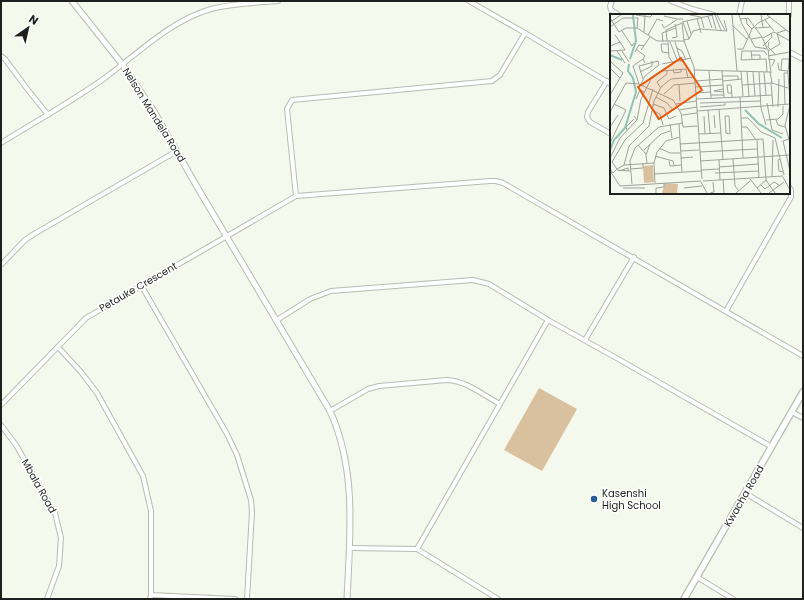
<svg xmlns="http://www.w3.org/2000/svg" width="804" height="600" viewBox="0 0 804 600" font-family="Poppins,sans-serif">
<style>
.green{fill:#d9c09e}
.lines{fill:none;stroke-linecap:round;stroke-linejoin:round}
.minor-casing{stroke:#b8bcb2;stroke-width:6}
.tertiary-casing{stroke:#b8bcb2;stroke-width:7}
.secondary-casing{stroke:#b8bcb2;stroke-width:8}
.minor{stroke:#fff;stroke-width:4}
.tertiary{stroke:#fff;stroke-width:5}
.secondary{stroke:#fff;stroke-width:5.5}
.poi-dot{fill:#245e95;stroke:#fff;stroke-width:1.5}
.labels{text-anchor:middle;dominant-baseline:central;stroke-width:3.5;stroke-linejoin:round;paint-order:stroke}
.street-label{font-size:10px;fill:#1f201d;stroke:#fff}
.poi-label{font-size:10px;fill:#1f201d;stroke:#fff;text-anchor:start}
.inset-river{fill:none;stroke:#8fc3b4;stroke-width:2}
.inset-road{fill:none;stroke:#9fa29a;stroke-width:1}
.view{fill:#e8590c;fill-opacity:0.15;stroke:#e8590c;stroke-width:2}
.inset-edge{fill:none;stroke:#1f201d;stroke-width:2}
</style>
<rect width="100%" height="100%" fill="#f4f8ed"/>
<polygon class="green" points="539,388 577,409 542,471 504,450"/>
<g class="lines">
<defs>
<g id="minor">
<polyline points="469,1 525,33 611,84"/>
<polyline points="612,1 610,6 611,10 619,15"/>
<polyline points="671,1 692,9 714,15"/>
<polyline points="789,1 789,15"/>
<polyline points="739,15 742,1"/>
<polyline points="789,52 803,59"/>
<polyline points="1,56 5,59 25,86 48,115"/>
<polyline points="607,81 588,112 587,117 590,122 611,134"/>
<path d="M 1,143 C 35,122 69,103 102,80 C 135,56 171,20 211,9 C 233,3 256,3 278,1"/>
<polyline points="296,196 287,109 292,100 492,81 500,75 525,33"/>
<polyline points="1,265 25,240 34,234 177,151"/>
<polyline points="141,285 227,434 237,455 251,500 252,512 247,599"/>
<polyline points="726,311 791,197 791,190 789,187"/>
<polyline points="277,320 310,299 331,291 473,280 489,284 548,320 620,360 772,447"/>
<polyline points="585,340 634,257"/>
<polyline points="58,347 81,372 97,393 143,476 151,511 151,595 150,599"/>
<polyline points="1,405 86,318 296,196 490,181 496,181 503,183 803,356"/>
<path d="M 330,411 L 368,389 L 379,386 L 447,380 C 467,381 483,395 500,404"/>
<polyline points="792,412 803,418"/>
<polyline points="1,425 16,445 55,513 61,538 59,566 47,599"/>
<polyline points="745,493 803,528"/>
<polyline points="349,548 417,549 498,599"/>
<polyline points="417,549 548,320"/>
<polyline points="697,577 733,599"/>
<polyline points="151,595 235,599"/>
</g>
<path id="tertiary" d="M 72,1 L 122,64 L 155,113 L 196,185 L 330,411 C 357,470 350,536 347,599"/>
<polyline id="secondary" points="684,599 803,392"/>
</defs>
<use href="#minor" class="minor-casing"/>
<use href="#tertiary" class="tertiary-casing"/>
<use href="#secondary" class="secondary-casing"/>
<use href="#minor" class="minor"/>
<use href="#tertiary" class="tertiary"/>
<use href="#secondary" class="secondary"/>
</g>
<circle class="poi-dot" cx="594" cy="499" r="4"/>
<g class="labels">
<g class="street-label">
<text transform="translate(154 115) rotate(58)">Nelson Mandela Road</text>
<text transform="translate(138 287) rotate(-30)">Petauke Crescent</text>
<text transform="translate(39 486) rotate(61)">Mbala Road</text>
<text transform="translate(744 496) rotate(-60)">Kwacha Road</text>
</g>
<g class="poi-label">
<text x="602" y="493">Kasenshi<tspan x="602" dy="12">High School</tspan></text>
</g>
</g>
<g transform="translate(610 14)">
<rect width="180" height="180" fill="#f4f8ed"/>
<path d="M 43,151 L 44,168 L 34,169 L 33,152 ZM 55,169 L 68,170 L 67,179 L 52,179 Z" fill="#d9c09e"/>
<path class="inset-river" d="M 0,41 L 12,46M 20,45 L 26,27 L 23,1M 135,96 L 149,110 L 172,124M 0,136 L 4,126 L 15,114 L 26,78 L 23,64 L 18,57 L 19,50"/>
<path class="inset-road" d="M 26,1 L 40,3 L 42,1M 80,1 L 91,3 L 94,14M 102,1 L 106,15M 105,1 L 111,16M 107,1 L 115,16M 122,1 L 127,57M 129,1 L 132,10 L 145,33 L 158,35 L 161,59M 151,1 L 153,13M 157,1 L 180,19M 54,2 L 67,5M 98,2 L 102,14M 0,4 L 9,18 L 16,14 L 27,14 L 47,27 L 74,27 L 84,53 L 92,165M 25,4 L 28,4 L 27,14M 87,4 L 91,19M 136,4 L 137,10 L 142,15M 130,5 L 138,4 L 152,23M 155,6 L 164,17M 77,7 L 81,20M 0,8 L 11,1M 72,8 L 103,1M 73,8 L 79,25 L 74,26M 72,9 L 74,27M 52,10 L 54,14 L 68,5 L 73,5M 123,12 L 138,26M 0,13 L 13,4 L 24,4M 145,14 L 161,13M 12,17 L 22,32 L 24,29M 34,18 L 35,1M 38,21 L 47,5 L 53,7M 62,24 L 67,23 L 66,14M 153,24 L 164,18 L 180,27M 79,25 L 83,17 L 91,15 L 117,17 L 114,6M 141,25 L 152,23 L 155,30 L 153,32M 57,27 L 56,16 L 72,9M 53,28 L 52,19 L 66,14 L 65,10M 58,28 L 59,43 L 63,49M 60,28 L 68,48M 65,28 L 71,48M 159,28 L 158,33 L 166,41M 58,30 L 51,30 L 52,38 L 59,39M 0,32 L 10,28 L 5,21M 67,34 L 72,37 L 76,46M 157,34 L 155,30 L 162,23 L 161,19M 180,34 L 178,59 L 180,88M 26,35 L 35,42 L 33,45 L 35,49M 127,35 L 133,35 L 142,15 L 148,9 L 160,3M 31,36 L 40,23M 0,37 L 15,36 L 10,28M 7,37 L 15,49M 12,37 L 19,48M 141,37 L 154,37 L 157,41M 158,37 L 170,30 L 167,19 L 176,16M 25,38 L 29,31 L 34,32M 141,41 L 150,41 L 150,45M 158,42 L 180,38M 142,45 L 141,37 L 132,37 L 131,46 L 156,45 L 157,58M 158,45 L 165,46 L 162,52M 0,47 L 13,59 L 0,81M 168,49 L 169,56 L 178,57M 52,50 L 81,44M 0,54 L 10,64M 63,56 L 64,59 L 71,58 L 71,56M 84,56 L 160,58 L 162,69 L 178,74M 99,56 L 101,84M 171,56 L 172,45 L 179,45M 112,57 L 114,83M 131,57 L 133,82M 137,57 L 139,82M 30,58 L 42,52 L 42,47M 143,58 L 145,82M 149,58 L 151,94 L 156,111M 154,58 L 156,81M 112,62 L 128,62 L 128,66M 85,67 L 113,65M 113,67 L 132,65M 161,69 L 163,93M 29,70 L 23,52 L 33,45M 31,70 L 35,62 L 49,51 L 48,47 L 29,52 L 33,65M 69,71 L 70,87M 132,71 L 162,69M 50,73 L 47,68 L 57,60 L 57,56M 85,73 L 113,71M 113,75 L 104,77 L 114,78M 86,79 L 101,78M 122,79 L 118,79 L 117,71 L 121,71 L 122,83M 54,80 L 64,71 L 85,69M 101,81 L 114,81M 46,83 L 57,89 L 63,96M 130,83 L 162,81M 26,85 L 30,76 L 34,78M 86,85 L 130,83 L 131,104 L 138,104 L 151,118 L 165,124 L 174,161M 90,89 L 151,87M 157,89 L 162,116 L 173,120M 43,90 L 54,94 L 59,105 L 66,102M 66,90 L 86,87M 175,91 L 174,59 L 178,59M 180,91 L 175,111 L 180,129M 90,93 L 115,91 L 115,89M 168,93 L 169,65M 109,95 L 113,146M 42,96 L 50,100 L 53,111M 69,96 L 87,93M 98,96 L 100,119M 87,97 L 180,90M 0,98 L 16,69 L 29,70 L 63,86 L 71,99 L 73,113M 57,100 L 68,93M 72,101 L 87,99M 104,101 L 105,114M 94,102 L 95,120M 115,102 L 119,102 L 120,120 L 116,119 ZM 131,104 L 133,144M 27,106 L 31,85 L 41,65 L 52,57 L 76,55 L 78,64M 156,106 L 168,105 L 173,100 L 173,92M 166,106 L 168,111 L 175,113M 60,110 L 62,124M 69,110 L 72,158M 0,113 L 8,101M 73,113 L 88,112M 132,113 L 137,113 L 146,126M 17,116 L 16,113 L 24,105M 89,120 L 111,119M 179,125 L 173,127 L 180,157M 147,126 L 149,164M 0,129 L 16,96 L 4,90M 70,130 L 153,125 L 156,166 L 165,179M 28,131 L 36,140M 49,134 L 60,139 L 70,139M 34,136 L 51,120 L 60,117M 71,137 L 89,136M 90,138 L 147,135M 45,142 L 63,147 L 64,151M 0,144 L 10,124 L 27,106 L 24,102M 71,144 L 83,143M 123,145 L 125,172 L 129,177M 170,145 L 168,146 L 169,157 L 173,158M 109,146 L 110,166M 59,147 L 60,152 L 72,151M 90,147 L 180,141M 37,149 L 36,141 L 40,130M 14,151 L 44,149M 109,153 L 148,150M 0,155 L 3,159 L 7,155 L 2,148 L 15,126 L 33,109 L 43,75M 7,155 L 14,151 L 19,132 L 39,112 L 44,87 L 51,73 L 61,65 L 85,63M 20,155 L 33,154 L 33,149M 7,156 L 20,157M 91,156 L 109,155M 0,157 L 10,172M 9,157 L 18,154 L 18,157M 105,159 L 149,157M 44,160 L 91,157M 162,163 L 163,126M 173,163 L 180,176M 113,165 L 114,179M 140,165 L 151,179M 93,167 L 173,162M 91,168 L 97,179M 45,169 L 44,149 L 47,138 L 56,127 L 70,123M 22,170 L 20,147 L 25,134 L 49,113 L 73,109M 151,171 L 155,175 L 164,168 L 169,171M 10,172 L 91,167M 13,174 L 35,174M 74,174 L 92,172M 147,174 L 156,166M 46,179 L 46,174 L 54,173 L 54,169M 100,179 L 104,178 L 103,168M 126,179 L 140,167M 159,179 L 174,168"/>
<path class="view" d="M 71,44 L 92,76 L 49,105 L 28,73 Z"/>
<rect width="180" height="180" class="inset-edge"/>
</g>
<rect width="804" height="600" fill="none" stroke="#1f201d" stroke-width="4"/>
<g transform="translate(28 28) rotate(34)" stroke="#ffffff" stroke-width="3" paint-order="stroke">
<path d="M0-3L7 15L0 10L-7 15Z" fill="#1f201d"/>
<text y="-6" font-size="11" font-weight="bold" text-anchor="middle" fill="#1f201d">N</text>
</g>
</svg>
